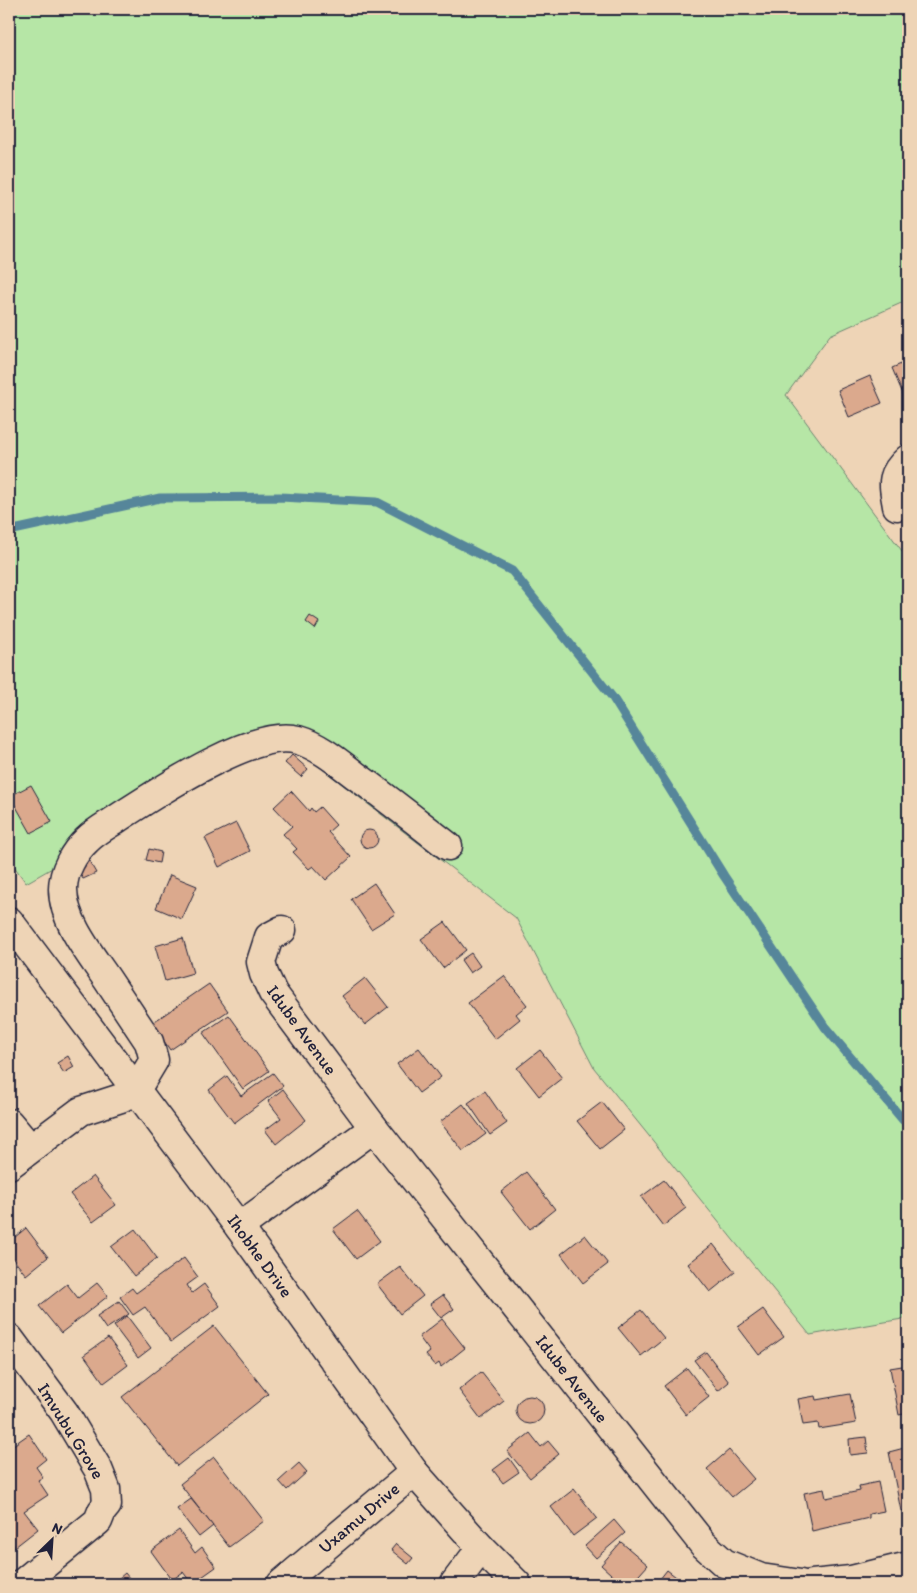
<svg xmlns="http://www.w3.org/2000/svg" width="917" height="1593" viewBox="0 0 917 1593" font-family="Itim,sans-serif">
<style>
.green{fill:#b6e6a6;stroke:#6c8470}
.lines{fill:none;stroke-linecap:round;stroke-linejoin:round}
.stream{stroke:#57869a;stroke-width:9}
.building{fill:#dba98d;stroke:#22223b}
.minor-casing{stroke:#22223b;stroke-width:31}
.tertiary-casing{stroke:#22223b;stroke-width:31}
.minor{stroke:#eed4b6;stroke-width:28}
.tertiary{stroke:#eed4b6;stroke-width:28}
.labels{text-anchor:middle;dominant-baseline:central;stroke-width:4;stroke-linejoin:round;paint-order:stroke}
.street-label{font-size:18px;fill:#22223b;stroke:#eed4b6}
</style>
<rect width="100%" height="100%" fill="#eed4b6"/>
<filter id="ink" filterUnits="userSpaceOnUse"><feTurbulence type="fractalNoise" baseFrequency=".02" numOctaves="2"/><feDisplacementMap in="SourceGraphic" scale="10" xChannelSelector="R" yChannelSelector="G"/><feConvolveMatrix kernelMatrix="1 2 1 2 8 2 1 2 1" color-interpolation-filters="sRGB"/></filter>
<g filter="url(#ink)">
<polygon class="green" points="9,9 908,9 908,300 830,335 786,395 908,559 908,1318 810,1335 594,1068 516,918 299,751 277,747 241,760 26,883 9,859"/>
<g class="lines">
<polyline class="stream" points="9,531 160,498 280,497 377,502 512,571 613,698 724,876 825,1027 903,1120 908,1124"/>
</g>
<g class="building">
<polygon points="908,361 908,392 903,394 892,368"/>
<polygon points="870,376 882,403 849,417 838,390"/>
<polygon points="310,616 319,622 315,629 306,622"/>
<polygon points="292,755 308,769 301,777 285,763"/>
<polygon points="31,785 52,822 31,833 10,796"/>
<polygon points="291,791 309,811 311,808 314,812 320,807 336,825 328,832 351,857 326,880 313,866 309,869 293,852 297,849 283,834 292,826 274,807"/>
<polygon points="236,823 250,851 219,867 205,838"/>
<circle cx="369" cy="839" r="9"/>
<polygon points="149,849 161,852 159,863 146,860"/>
<polygon points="89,861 96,873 83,879 77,869"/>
<polygon points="170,875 197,886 182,919 156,908"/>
<polygon points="374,883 395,914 371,929 351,899"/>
<polygon points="445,922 466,950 443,968 421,939"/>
<polygon points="183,938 193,973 165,981 155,946"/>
<polygon points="471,953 480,966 470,973 461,960"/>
<polygon points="504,976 527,1005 516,1014 520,1019 495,1039 468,1003"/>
<polygon points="365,978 388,1007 365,1025 342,996"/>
<polygon points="209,984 228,1011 170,1050 152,1023"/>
<polygon points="229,1015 269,1071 243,1089 203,1033"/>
<polygon points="419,1048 441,1077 419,1093 397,1064"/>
<polygon points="540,1050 562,1078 539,1096 517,1068"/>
<polygon points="68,1056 74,1067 64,1073 57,1063"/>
<polygon points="273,1073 283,1086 234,1123 209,1090 227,1076 241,1096"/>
<polygon points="283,1089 306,1120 276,1144 265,1130 281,1118 268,1101"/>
<polygon points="485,1091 507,1123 490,1135 468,1103"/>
<polygon points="602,1102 624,1130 600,1149 577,1121"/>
<polygon points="463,1104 486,1134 463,1151 440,1122"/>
<polygon points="526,1172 555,1209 530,1229 501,1192"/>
<polygon points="93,1176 116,1205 93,1222 70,1194"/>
<polygon points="664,1180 686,1208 663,1226 641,1197"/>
<polygon points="357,1211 380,1241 356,1259 333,1229"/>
<polygon points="26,1228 48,1257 26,1275 9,1254 9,1242"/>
<polygon points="135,1229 157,1258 134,1276 111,1247"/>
<polygon points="585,1235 608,1264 583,1283 561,1254"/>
<polygon points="713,1244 735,1272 710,1292 688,1264"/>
<polygon points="184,1258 198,1277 187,1285 192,1293 204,1284 220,1306 171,1342 145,1307 133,1315 120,1297 132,1288 136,1293"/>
<polygon points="400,1267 423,1296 400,1314 377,1284"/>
<polygon points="97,1283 108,1296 61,1333 39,1306 67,1284 78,1298"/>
<polygon points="443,1295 454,1309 441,1318 430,1304"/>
<polygon points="119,1301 129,1314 106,1329 97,1316"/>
<polygon points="763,1309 784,1337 759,1355 738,1327"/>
<polygon points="641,1310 664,1338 641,1356 618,1328"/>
<polygon points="127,1316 151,1348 138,1358 114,1326"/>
<polygon points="442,1319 465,1348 441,1367 439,1363 435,1366 426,1355 430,1352 419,1337"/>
<polygon points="214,1326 268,1394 177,1466 122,1397"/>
<polygon points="108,1338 128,1365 104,1383 84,1355"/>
<polygon points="706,1352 729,1382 718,1391 694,1360"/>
<polygon points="908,1365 908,1413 899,1415 890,1368"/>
<polygon points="687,1368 709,1397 686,1415 664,1386"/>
<polygon points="481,1372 504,1401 481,1419 459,1390"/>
<polygon points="850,1394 856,1423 819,1429 818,1423 803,1425 798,1399 815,1396 816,1400"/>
<circle cx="530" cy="1410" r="14"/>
<polygon points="530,1433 541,1447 548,1441 559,1454 530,1478 507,1451"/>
<polygon points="29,1434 46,1459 36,1467 43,1477 38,1480 48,1495 24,1511 38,1529 15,1547 9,1539 9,1448"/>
<polygon points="866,1437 868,1453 850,1455 849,1439"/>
<polygon points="908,1447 908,1509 901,1511 889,1452"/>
<polygon points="729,1450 754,1479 732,1497 707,1469"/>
<polygon points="214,1457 264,1521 229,1547 180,1484"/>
<polygon points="509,1458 519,1472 503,1483 493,1470"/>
<polygon points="299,1463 307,1472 287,1490 279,1481"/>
<polygon points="878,1482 884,1511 869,1514 869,1518 812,1531 804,1493 824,1489 826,1498 860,1491 859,1486"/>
<polygon points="574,1489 597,1518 573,1536 551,1507"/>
<polygon points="191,1499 213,1526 199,1537 177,1509"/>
<polygon points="614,1520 625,1533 596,1558 585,1546"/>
<polygon points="179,1530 195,1553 202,1547 216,1567 192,1584 183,1572 172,1580 151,1551"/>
<polygon points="621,1542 648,1565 631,1584 622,1584 601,1565"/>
<polygon points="396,1544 413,1558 408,1564 391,1550"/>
<polygon points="667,1570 680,1580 677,1584 656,1584"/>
<polygon points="125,1573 134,1584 112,1584"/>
</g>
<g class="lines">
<defs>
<g id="minor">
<path d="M 897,506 C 893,483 890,475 908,459"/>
<polyline points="282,930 269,937 261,962 264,974 273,993 374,1128 703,1544 724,1563 761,1578 801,1584"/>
<polyline points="9,1123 30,1148"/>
<path d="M 9,1165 L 81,1111 L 121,1098 L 136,1090 L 154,1060 L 149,1042 C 135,1021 121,1000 107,979 C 90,954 63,921 63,889 C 63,871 74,852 87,840 C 96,831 108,825 118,818 C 155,794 255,727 298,740 C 319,746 338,762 355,775 C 387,798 417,822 448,846"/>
<polyline points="239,1227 374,1128"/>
<polyline points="9,1338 64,1412 98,1469 106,1489 107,1505 102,1511 98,1521 21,1584"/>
<polyline points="454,1584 481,1548"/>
<polyline points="812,1584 851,1580 908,1566"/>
</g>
<g id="tertiary">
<polyline points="9,921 239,1227 414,1472 481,1548 517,1584"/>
<polyline points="281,1584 414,1472"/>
</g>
</defs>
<use href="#minor" class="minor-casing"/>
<use href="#tertiary" class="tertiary-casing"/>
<use href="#minor" class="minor"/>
<use href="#tertiary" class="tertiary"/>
</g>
</g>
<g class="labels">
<g class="street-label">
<text transform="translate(302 1030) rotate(54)">Idube Avenue</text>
<text transform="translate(260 1256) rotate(54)">Ihobhe Drive</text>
<text transform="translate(572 1379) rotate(52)">Idube Avenue</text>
<text transform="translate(71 1431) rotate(58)">Imvubu Grove</text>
<text transform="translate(359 1518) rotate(-40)">Uxamu Drive</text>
</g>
</g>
<rect width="917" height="1593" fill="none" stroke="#eed4b6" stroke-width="30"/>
<rect x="15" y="15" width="887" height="1563" fill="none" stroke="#22223b" stroke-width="2" filter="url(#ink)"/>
<g transform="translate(52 1540) rotate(25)" stroke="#eed4b6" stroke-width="4" paint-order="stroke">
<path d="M0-4L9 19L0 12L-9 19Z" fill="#22223b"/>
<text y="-8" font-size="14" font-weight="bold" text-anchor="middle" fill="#22223b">N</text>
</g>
</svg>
